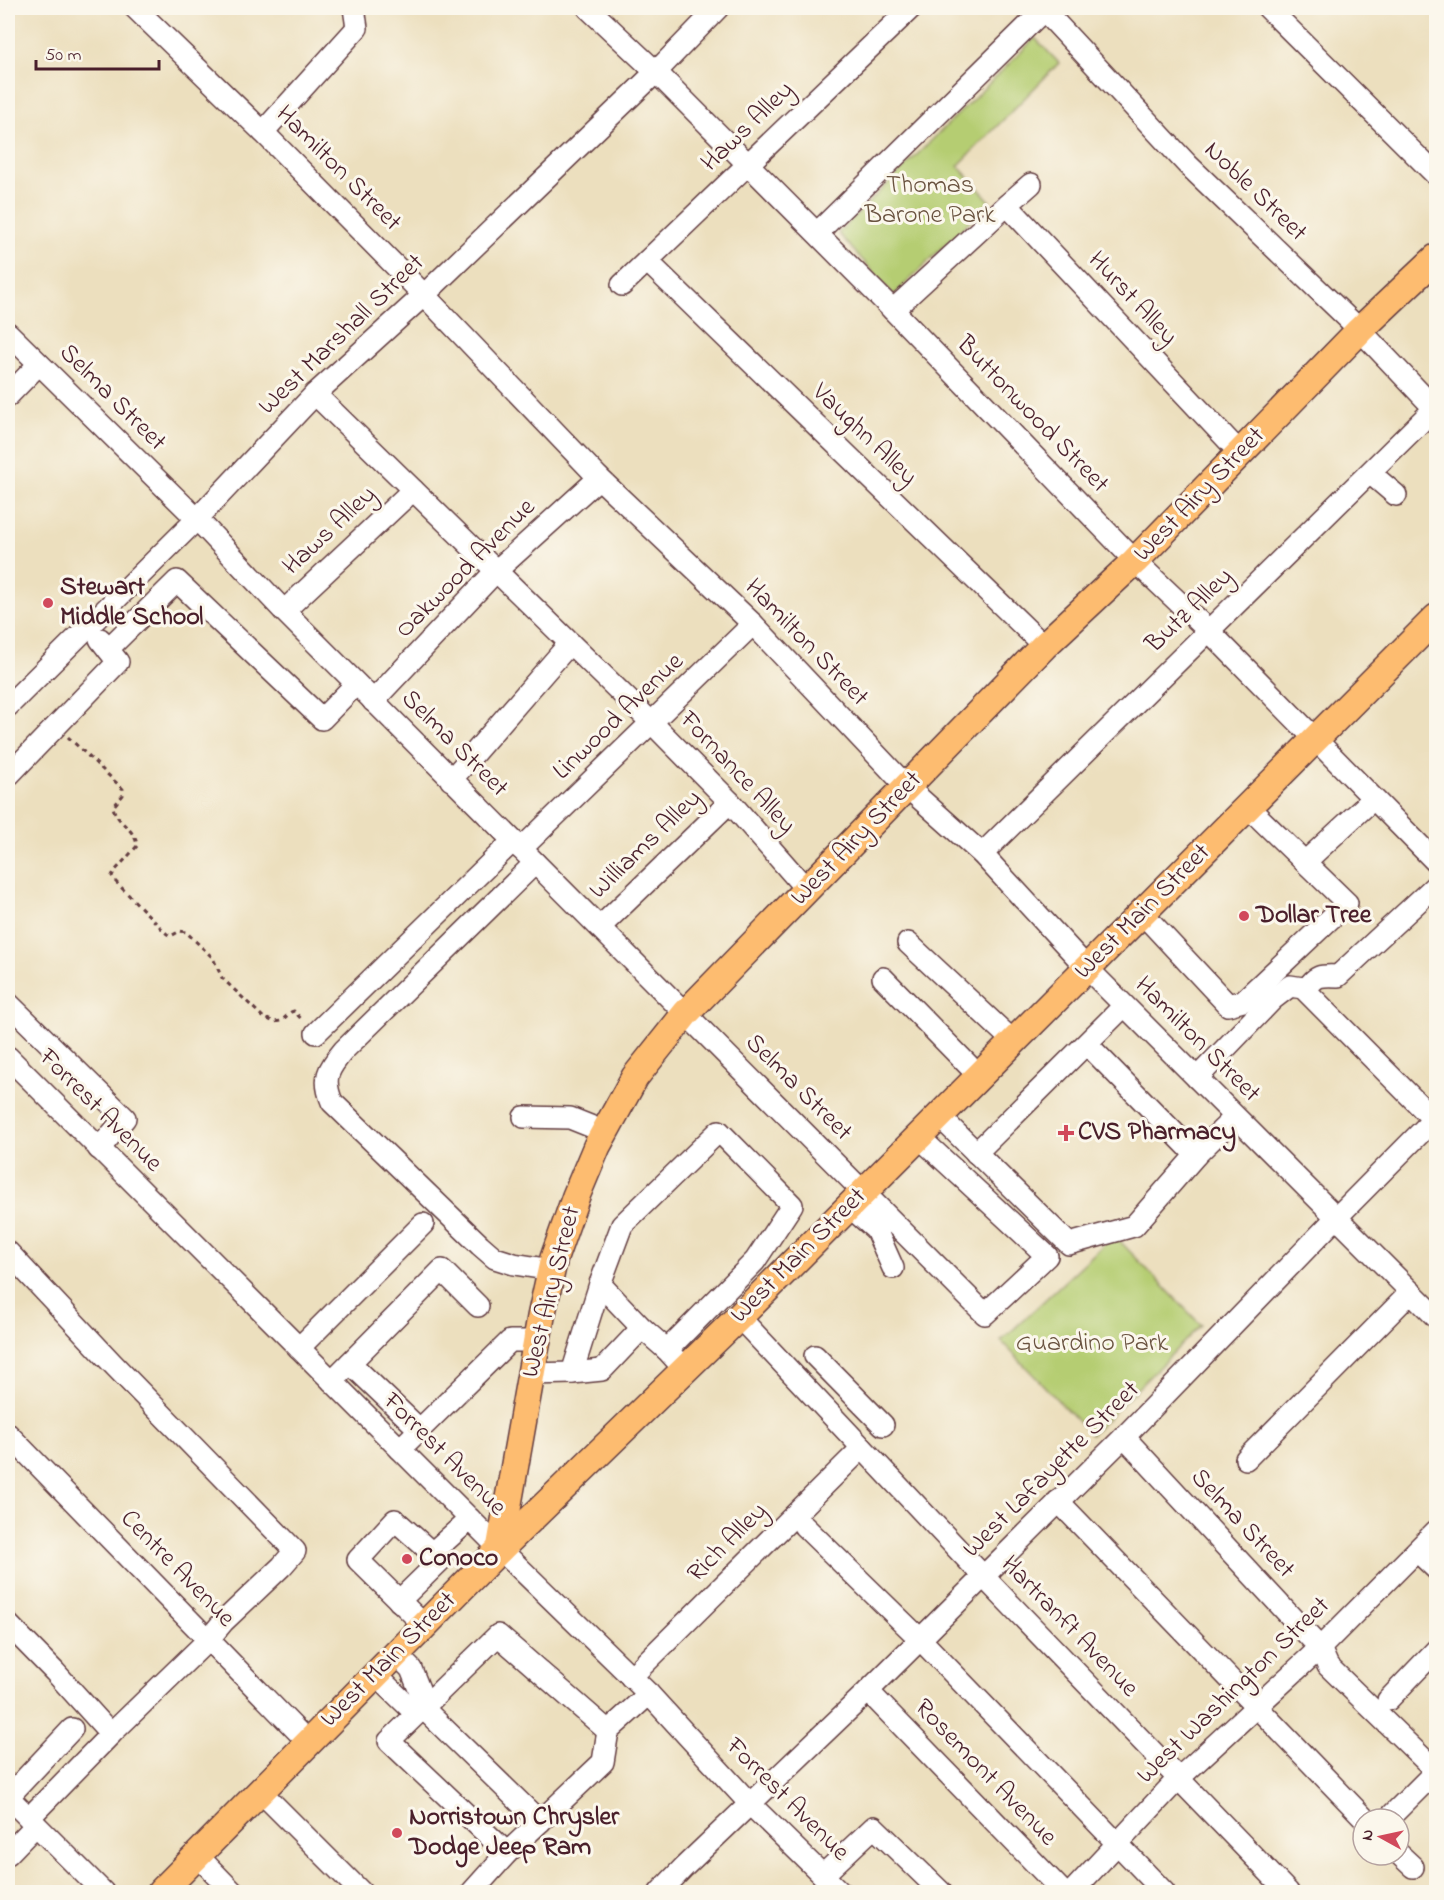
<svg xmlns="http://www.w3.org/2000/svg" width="1444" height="1900" viewBox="0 0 1444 1900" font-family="'Indie Flower',sans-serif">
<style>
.green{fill:#b5cd72;stroke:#80764e;stroke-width:1.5}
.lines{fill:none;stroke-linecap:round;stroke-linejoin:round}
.minor-casing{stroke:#623c41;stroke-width:24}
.major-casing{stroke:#623c41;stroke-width:30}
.path{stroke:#623c41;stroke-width:3;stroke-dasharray:4.5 4.5;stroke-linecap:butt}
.minor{stroke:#fff;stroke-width:21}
.major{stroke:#fdbc70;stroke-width:27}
.poi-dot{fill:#d1495b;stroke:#fbf7ec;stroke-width:2}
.labels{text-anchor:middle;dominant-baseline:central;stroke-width:6;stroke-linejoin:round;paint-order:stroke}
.street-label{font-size:26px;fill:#4a1f2b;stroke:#fbf7ec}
.park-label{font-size:26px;fill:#6a5340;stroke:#fbf7ec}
.poi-label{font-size:26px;font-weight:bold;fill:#4a1f2b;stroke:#fbf7ec;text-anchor:start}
</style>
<rect width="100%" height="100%" fill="#fbf7ec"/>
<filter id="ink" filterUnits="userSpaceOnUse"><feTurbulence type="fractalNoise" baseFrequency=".0167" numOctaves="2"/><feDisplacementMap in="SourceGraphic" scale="12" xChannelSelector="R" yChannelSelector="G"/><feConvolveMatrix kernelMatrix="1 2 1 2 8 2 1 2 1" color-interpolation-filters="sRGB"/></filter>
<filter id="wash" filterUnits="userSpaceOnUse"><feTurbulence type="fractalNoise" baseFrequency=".008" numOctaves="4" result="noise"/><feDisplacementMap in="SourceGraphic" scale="24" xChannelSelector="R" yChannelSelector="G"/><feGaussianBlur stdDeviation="1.35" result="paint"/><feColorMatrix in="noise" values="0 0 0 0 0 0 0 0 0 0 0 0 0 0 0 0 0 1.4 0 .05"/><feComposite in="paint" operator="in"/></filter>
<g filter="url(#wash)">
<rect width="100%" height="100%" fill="#ecdfbe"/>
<g class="green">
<polygon points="1035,38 1059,63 958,166 990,201 894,295 838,233"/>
<polygon points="1114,1235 1201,1325 1091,1435 1001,1341"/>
</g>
</g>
<g filter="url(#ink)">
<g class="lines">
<defs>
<g id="minor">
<polyline points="135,8 263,132 424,295 599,478 753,624 907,787 982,854 1087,968 1436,1317"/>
<polyline points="588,8 656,72 893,310 1135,561 1209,631 1436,862"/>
<polyline points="1042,8 1187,164 1360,330 1436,410"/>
<polyline points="1268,8 1436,175"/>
<polyline points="263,132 357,28 354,8"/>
<polyline points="1031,184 1007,205 1241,454"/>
<polyline points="817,233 1044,10"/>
<polyline points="647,261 1044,646"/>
<polyline points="622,285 911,8"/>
<polyline points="893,310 1007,205"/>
<polyline points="8,333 197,519 284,611 985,1314 1047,1256 919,1137"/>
<polyline points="315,394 652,723 730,802 807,890"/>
<polyline points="8,396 39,364"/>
<polyline points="1370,473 1396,495"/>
<polyline points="284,611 413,490"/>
<polyline points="108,649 177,581 322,719 356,684"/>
<polyline points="373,701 496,571 599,478"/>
<polyline points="8,706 197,519 315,394 424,295 656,72 718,8"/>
<polyline points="8,776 118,662 100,639"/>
<polyline points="451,780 570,643"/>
<polyline points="521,849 753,624"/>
<polyline points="982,854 1436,407"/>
<polyline points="1305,862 1373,799"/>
<path d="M 535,863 L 344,1050 C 328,1069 322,1078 332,1102 L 480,1245 L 495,1258 L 514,1264 L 552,1270"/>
<polyline points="1142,913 1228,1005 1243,1001 1347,903 1248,807"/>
<polyline points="600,927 730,802"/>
<polyline points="908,943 1014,1042"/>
<polyline points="883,978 979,1076"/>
<path d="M 1306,990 C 1315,975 1321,975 1338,976 L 1436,885"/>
<polyline points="8,1003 125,1118 99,1149"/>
<polyline points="316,1033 513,841"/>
<polyline points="8,1057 500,1549 649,1694 751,1805 840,1892"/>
<polyline points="1197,1078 1273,999 1290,986 1303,988 1434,1120"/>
<polyline points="939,1116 1069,1244 1134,1226 1196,1155 1087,1044"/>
<polyline points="524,1117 570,1118 605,1132"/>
<polyline points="976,1153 1124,1006"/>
<polyline points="1196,1155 1235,1117"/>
<polyline points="849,1206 876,1230 893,1268"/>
<polyline points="8,1252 112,1363 295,1551 282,1566 223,1622 208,1640 111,1734 29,1818"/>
<polyline points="600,1284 642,1328 667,1350 676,1360"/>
<polyline points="739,1317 983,1576 1288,1892"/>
<polyline points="299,1348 423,1224"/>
<polyline points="815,1356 883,1425"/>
<polyline points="350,1363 419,1429"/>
<polyline points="572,1373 602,1370 642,1328"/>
<polyline points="530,1374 572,1373 600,1284 622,1225 719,1131 792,1205 755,1261 667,1350"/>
<polyline points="332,1381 442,1270 478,1306"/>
<polyline points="8,1434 308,1742"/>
<polyline points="1124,1437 1320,1648 1328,1666 1436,1771"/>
<polyline points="400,1449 510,1341 536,1341"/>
<polyline points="1246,1459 1411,1292"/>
<polyline points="1058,1501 1365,1819"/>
<polyline points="804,1526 920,1639 1164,1892"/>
<polyline points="1417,1551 1436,1569"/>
<polyline points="399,1601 441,1560"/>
<polyline points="8,1624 55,1672 111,1734"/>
<polyline points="424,1625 358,1560 395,1520 432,1553 470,1519"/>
<polyline points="396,1654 411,1669 421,1694 423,1708"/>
<polyline points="376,1675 409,1707 423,1708 540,1822"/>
<polyline points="631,1677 862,1448"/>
<polyline points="868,1691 1063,1892"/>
<polyline points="1388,1700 1436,1650"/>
<polyline points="608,1731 603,1762 507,1853 389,1741 498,1635 608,1731 649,1694"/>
<polyline points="260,1791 361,1892"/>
<polyline points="8,1797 103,1892"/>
<polyline points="8,1797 72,1729"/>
<polyline points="1388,1819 1436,1771"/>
<polyline points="8,1854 36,1825"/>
<polyline points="1399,1854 1413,1867"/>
<polyline points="197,1855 233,1892"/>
<polyline points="823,1875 874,1827 941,1892"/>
<polyline points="472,1892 507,1853"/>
<polyline points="660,1892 684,1867 868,1691 1124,1437 1336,1218 1436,1117"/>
<polyline points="1072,1892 1178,1779 1320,1648 1436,1531"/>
</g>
<g id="major">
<polyline points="500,1549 541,1317 554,1258 576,1196 597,1146 635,1077 686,1013 1044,646 1135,561 1360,330 1436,258"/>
<polyline points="161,1892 500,1549 739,1317 1436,618"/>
</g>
</defs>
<use href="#minor" class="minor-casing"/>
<use href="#major" class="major-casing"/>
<path class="path" d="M 68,737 L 123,789 L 123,795 L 113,807 C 116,823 136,829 137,846 L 114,872 L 112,876 L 114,880 L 167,934 L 171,936 L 180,931 L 186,932 L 213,958 L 222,978 L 263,1017 L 274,1022 L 281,1021 L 291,1012 L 294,1011 L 303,1021"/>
<use href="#minor" class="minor"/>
<use href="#major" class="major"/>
</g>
</g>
<g class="poi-dot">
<circle cx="48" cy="603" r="6"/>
<circle cx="1244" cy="916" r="6"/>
<path d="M1063 1124h6v6h6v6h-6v6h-6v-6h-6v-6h6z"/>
<circle cx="407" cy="1559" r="6"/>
<circle cx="397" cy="1833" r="6"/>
</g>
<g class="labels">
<g class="street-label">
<text transform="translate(748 127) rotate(-44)">Haws Alley</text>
<text transform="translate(338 169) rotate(45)">Hamilton Street</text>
<text transform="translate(1255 192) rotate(44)">Noble Street</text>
<text transform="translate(1132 299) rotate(47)">Hurst Alley</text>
<text transform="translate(342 335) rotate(-44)">West Marshall Street</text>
<text transform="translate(112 398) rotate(45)">Selma Street</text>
<text transform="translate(1032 415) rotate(46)">Buttonwood Street</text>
<text transform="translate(864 435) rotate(44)">Vaughn Alley</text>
<text transform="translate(1200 495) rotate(-46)">West Airy Street</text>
<text transform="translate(330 531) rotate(-43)">Haws Alley</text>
<text transform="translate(466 569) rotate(-45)">Oakwood Avenue</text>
<text transform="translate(1190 611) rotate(-44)">Butz Alley</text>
<text transform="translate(806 643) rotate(46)">Hamilton Street</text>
<text transform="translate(619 717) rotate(-44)">Linwood Avenue</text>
<text transform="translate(454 744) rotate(45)">Selma Street</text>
<text transform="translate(737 773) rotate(47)">Fornance Alley</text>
<text transform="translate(857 839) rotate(-46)">West Airy Street</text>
<text transform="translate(646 845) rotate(-44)">Williams Alley</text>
<text transform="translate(1143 912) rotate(-45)">West Main Street</text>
<text transform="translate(1197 1040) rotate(45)">Hamilton Street</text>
<text transform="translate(798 1088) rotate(45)">Selma Street</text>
<text transform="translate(100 1111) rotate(45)">Forrest Avenue</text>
<text transform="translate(799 1256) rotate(-45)">West Main Street</text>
<text transform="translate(552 1292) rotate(-76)">West Airy Street</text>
<text transform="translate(444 1455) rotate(45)">Forrest Avenue</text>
<text transform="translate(1052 1470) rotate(-45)">West Lafayette Street</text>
<text transform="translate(1242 1524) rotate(47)">Selma Street</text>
<text transform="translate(728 1543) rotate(-45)">Rich Alley</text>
<text transform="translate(177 1569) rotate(46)">Centre Avenue</text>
<text transform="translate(1069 1627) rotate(46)">Hartranft Avenue</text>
<text transform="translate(389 1660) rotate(-45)">West Main Street</text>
<text transform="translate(1234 1691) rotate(-44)">West Washington Street</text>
<text transform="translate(985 1773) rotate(46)">Rosemont Avenue</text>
<text transform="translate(787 1800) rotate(45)">Forrest Avenue</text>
</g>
<g class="park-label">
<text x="930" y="186">Thomas<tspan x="930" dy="30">Barone Park</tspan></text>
<text x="1092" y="1344">Guardino Park</text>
</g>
<g class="poi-label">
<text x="60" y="588">Stewart<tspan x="60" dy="30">Middle School</tspan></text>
<text x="1256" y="916">Dollar Tree</text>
<text x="1078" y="1133">CVS Pharmacy</text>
<text x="419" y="1559">Conoco</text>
<text x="409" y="1818">Norristown Chrysler<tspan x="409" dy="30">Dodge Jeep Ram</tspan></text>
</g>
</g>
<rect width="1444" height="1900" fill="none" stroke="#fbf7ec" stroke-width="30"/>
<g transform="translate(1381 1837) rotate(278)"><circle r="28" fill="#fbf7ec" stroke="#b4a19f" stroke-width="1.5"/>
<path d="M0-4.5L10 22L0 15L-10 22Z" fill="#d1495b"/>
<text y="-9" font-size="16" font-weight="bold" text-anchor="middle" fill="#4a1f2b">N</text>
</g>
<path d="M36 60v9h123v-9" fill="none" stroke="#4a1f2b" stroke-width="3"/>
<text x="45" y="60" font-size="18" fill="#4a1f2b" stroke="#fbf7ec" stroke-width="4.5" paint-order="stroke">50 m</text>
</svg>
